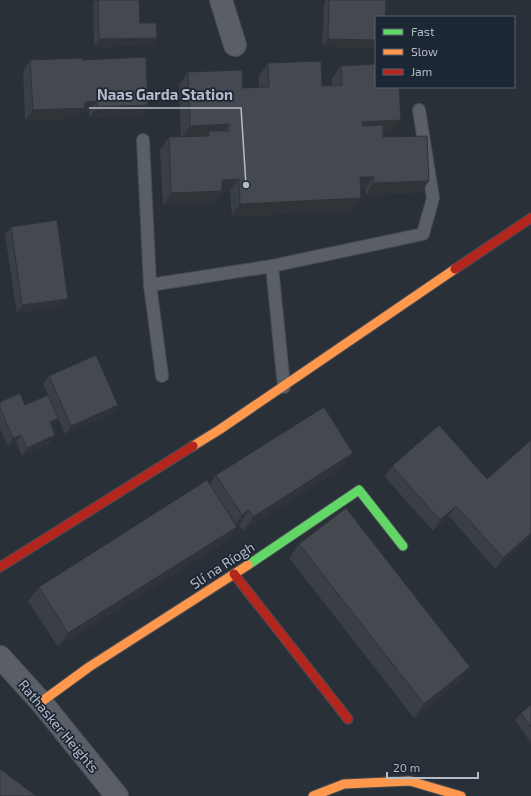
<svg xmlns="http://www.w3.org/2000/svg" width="531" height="796" viewBox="0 0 531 796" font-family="'Exo 2',sans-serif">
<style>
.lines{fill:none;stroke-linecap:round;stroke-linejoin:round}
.lane-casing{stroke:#484c53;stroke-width:14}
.street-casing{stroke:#484c53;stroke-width:24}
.fast-casing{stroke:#484c53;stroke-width:11}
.slow-casing{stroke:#484c53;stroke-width:11}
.jam-casing{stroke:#484c53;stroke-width:11}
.lane{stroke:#5a5e66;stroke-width:12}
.street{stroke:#5a5e66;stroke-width:22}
.fast{stroke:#63d668;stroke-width:9}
.slow{stroke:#ff974d;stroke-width:9}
.jam{stroke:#b3261e;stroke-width:9}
.wall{fill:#3a3f45}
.shaded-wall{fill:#303338}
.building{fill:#444950;stroke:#303338}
.labels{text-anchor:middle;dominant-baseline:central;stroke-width:3.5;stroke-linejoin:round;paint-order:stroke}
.street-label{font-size:14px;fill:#b4bcc9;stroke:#1d2633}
.leader{fill:none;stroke:#b4bcc9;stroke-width:1.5}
.callout-dot{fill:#b4bcc9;stroke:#1d2633;stroke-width:1.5}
.callout-label{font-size:15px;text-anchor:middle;font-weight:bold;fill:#b4bcc9;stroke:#1d2633;stroke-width:3.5;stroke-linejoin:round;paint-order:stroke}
</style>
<rect width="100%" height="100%" fill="#2a3038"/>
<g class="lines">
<defs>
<g id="lane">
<polyline points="143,140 150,285 272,266 284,387"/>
<polyline points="272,266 423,234 433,198 419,110"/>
<polyline points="150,285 162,376"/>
</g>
<g id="street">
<polyline points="221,0 235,45"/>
<polyline points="0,657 41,702 117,796"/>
</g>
<polyline id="fast" points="248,565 359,490 403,546"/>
<g id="slow">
<polyline points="193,446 219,430 455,269"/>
<polyline points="41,702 89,667 248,565"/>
<polyline points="313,796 344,784 410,781 461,796"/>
</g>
<g id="jam">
<polyline points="455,269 531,218"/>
<polyline points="0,567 193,446"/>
<polyline points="234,574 348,719"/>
</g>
</defs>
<use href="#lane" class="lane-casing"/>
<use href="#street" class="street-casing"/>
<use href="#fast" class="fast-casing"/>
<use href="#slow" class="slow-casing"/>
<use href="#jam" class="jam-casing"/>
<use href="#lane" class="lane"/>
<use href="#street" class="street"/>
<use href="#fast" class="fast"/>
<use href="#slow" class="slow"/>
<use href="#jam" class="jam"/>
</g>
<g class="wall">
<polygon points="95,0 139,0 140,23 157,38 152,45 94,47 93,3"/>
<polygon points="326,0 386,0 376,17 376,48 322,46 324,4"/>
<polygon points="30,60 83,60 148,105 141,116 89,118 89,112 82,112 78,118 25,120 23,71"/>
<polygon points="268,63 322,86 332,86 332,78 341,66 401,120 392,132 383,133 383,137 421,193 366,195 365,189 361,189 352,211 232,216 230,191 222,192 214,203 163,205 160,150 169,137 181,137 179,85 188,72 243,88 259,87 259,76"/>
<polygon points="11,227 63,306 17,313 5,235"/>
<polygon points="49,376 118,405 113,413 65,434 43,384"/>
<polygon points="0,402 25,405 58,418 53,426 52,427 55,435 50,443 22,456 16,442 8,446 0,428"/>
<polygon points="392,466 531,537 495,569 449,516 433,531 385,477"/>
<polygon points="343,468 243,531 239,525 237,526 237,527 227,541 58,647 28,601 39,587 210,484 216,475"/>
<polygon points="299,544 460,682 414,718 289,558"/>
<polygon points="531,705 531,743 515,720 521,713"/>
</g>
<g class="shaded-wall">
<polygon points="157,38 152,45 94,47 99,39"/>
<polygon points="328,39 376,40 376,48 322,46"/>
<polygon points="97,101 89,112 82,112 78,118 25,120 33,110 85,102"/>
<polygon points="148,105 141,116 89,118 97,107"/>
<polygon points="401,120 392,132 354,134 362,122"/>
<polygon points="229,124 220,136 209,131 205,137 181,138 190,126"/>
<polygon points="360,177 374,177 365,189 351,190"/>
<polygon points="239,179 230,191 222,192 214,203 163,205 171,193 222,180"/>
<polygon points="429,181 421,193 366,195 374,183"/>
<polygon points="361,198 352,211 232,216 240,204"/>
<polygon points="68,299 63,306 17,313 22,305"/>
<polygon points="118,405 113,413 65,434 71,426"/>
<polygon points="58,418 53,426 44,430 50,422"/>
<polygon points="21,435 16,442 8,446 13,438"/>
<polygon points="55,435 50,443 22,456 27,448"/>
<polygon points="353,453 343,468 243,531 253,517"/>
<polygon points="456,506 449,516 433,531 440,520"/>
<polygon points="249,510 239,525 231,529 242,515"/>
<polygon points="237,527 227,541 58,647 68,633"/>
<polygon points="531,533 531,537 495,569 503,558"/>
<polygon points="470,667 460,682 414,718 424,704"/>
</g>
<g class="building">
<polygon points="98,0 139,0 140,23 156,23 157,38 99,39"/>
<polygon points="329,0 386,0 385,17 376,17 376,40 328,39"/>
<polygon points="146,57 148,105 97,107 97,101 85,102 85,108 33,110 30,60 83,58 83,60"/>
<polygon points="321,61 322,86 342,85 341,66 376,64 376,87 399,87 401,120 362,122 363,126 383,125 383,137 427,136 429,181 374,183 374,177 360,177 361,198 240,204 239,179 222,180 222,191 171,193 169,137 209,136 209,131 229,131 229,124 190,126 188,72 242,70 243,88 269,87 268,63"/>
<polygon points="57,220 68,299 22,305 11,227"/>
<polygon points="96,355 118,405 71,426 49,376"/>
<polygon points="20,393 25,405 48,395 58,418 50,422 55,435 27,448 21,435 13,438 0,408 0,402"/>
<polygon points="324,407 353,453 253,517 249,510 242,515 216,475"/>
<polygon points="439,425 487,479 531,440 531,533 503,558 456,506 440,520 392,466"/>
<polygon points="207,480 237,527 68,633 39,587"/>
<polygon points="346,508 470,667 424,704 299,544"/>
<polygon points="531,705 531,727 521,713"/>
<polygon points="0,769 36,796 0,796"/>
</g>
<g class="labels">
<g class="street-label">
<text transform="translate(222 565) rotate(-33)">Slí na Ríogh</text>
<text transform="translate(59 726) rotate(50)">Rathasker Heights</text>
</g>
</g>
<path class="leader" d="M246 185L241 108H89"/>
<circle class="callout-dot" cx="246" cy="185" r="4"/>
<g class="callout-label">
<text x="165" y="100">Naas Garda Station</text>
</g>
<rect x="375" y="16" width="140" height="72" fill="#1d2633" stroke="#59626f"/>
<rect x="383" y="29" width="20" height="6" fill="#63d668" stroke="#59626f"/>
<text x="411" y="36" font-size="12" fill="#b4bcc9">Fast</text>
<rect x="383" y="49" width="20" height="6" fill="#ff974d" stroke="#59626f"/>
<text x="411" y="56" font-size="12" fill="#b4bcc9">Slow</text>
<rect x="383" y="69" width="20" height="6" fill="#b3261e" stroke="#59626f"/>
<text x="411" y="76" font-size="12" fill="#b4bcc9">Jam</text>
<path d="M387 772v6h91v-6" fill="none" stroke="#b4bcc9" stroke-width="2"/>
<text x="393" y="772" font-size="12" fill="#b4bcc9" stroke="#1d2633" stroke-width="3" paint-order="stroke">20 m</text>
</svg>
